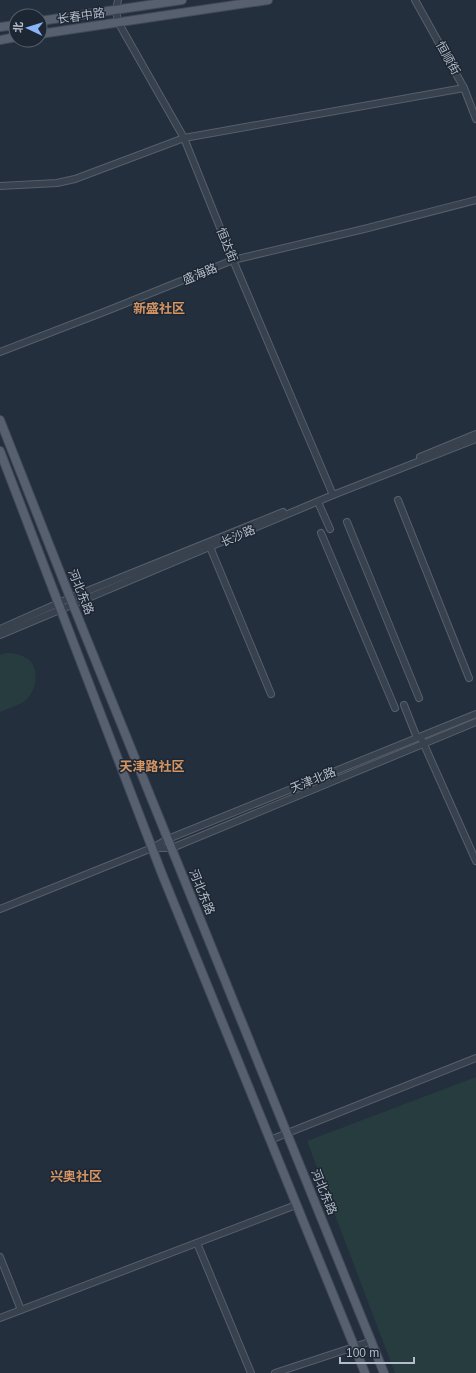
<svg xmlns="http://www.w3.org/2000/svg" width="476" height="1373" viewBox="0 0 476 1373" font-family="Helvetica,'Noto Sans SC',sans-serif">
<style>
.pitch{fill:#263c3f}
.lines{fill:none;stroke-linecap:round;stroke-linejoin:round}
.minor-casing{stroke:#565f6c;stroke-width:8}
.major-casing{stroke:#414a57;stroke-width:10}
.minor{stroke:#38414e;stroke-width:6}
.major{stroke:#56606e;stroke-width:8}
.labels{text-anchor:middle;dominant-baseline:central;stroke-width:3;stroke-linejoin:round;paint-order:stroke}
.street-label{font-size:12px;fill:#b4bcc9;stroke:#1d2633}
.neighbourhood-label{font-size:13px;font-weight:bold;fill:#d59563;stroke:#1d2633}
</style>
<rect width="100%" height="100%" fill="#242f3e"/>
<g class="pitch">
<path d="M 5,653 C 13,653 22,654 29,660 C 40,669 36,691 26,700 C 21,705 7,709 0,712 L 0,655 Z"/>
<polygon points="476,1077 476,1373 395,1373 307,1141"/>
</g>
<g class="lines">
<defs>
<g id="minor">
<polyline points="118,0 116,10 118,22 184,138 233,260 333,495"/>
<polyline points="415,0 464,88 476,119"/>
<polyline points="0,186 57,183 75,179 184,138 464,88"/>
<polyline points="0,352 109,310 233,260 364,229 476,200"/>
<polyline points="420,457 476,434"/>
<polyline points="398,500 469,678"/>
<polyline points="318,502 330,529"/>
<polyline points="347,522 419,698"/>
<polyline points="321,533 395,708"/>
<polyline points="210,547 271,694"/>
<polyline points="0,629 70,598 283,512"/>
<polyline points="0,635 333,495 476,439"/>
<polyline points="404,705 417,738"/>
<polyline points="422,740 476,861"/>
<polyline points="154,848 172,848 476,722"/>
<polyline points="0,909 152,848 168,839 476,714"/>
<polyline points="270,1140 476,1058"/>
<polyline points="197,1243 251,1373"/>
<polyline points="0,1257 21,1310"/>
<polyline points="0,1318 296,1205"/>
<polyline points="275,1373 372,1341"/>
</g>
<g id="major">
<polyline points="40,21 182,0"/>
<polyline points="0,27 16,25"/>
<polyline points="40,34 268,0"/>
<polyline points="0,40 16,37"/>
<polyline points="0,420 73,605 384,1373"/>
<polyline points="0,451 162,874 365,1373"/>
</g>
</defs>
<use href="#minor" class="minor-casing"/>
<use href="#major" class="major-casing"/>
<use href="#minor" class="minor"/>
<use href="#major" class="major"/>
</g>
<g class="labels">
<g class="street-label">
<text transform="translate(81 16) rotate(-8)">长春中路</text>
<text transform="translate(448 58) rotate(61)">恒顺街</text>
<text transform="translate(227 245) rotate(68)">恒达街</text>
<text transform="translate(200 274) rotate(-22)">盛海路</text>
<text transform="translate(238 536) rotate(-23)">长沙路</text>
<text transform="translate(81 592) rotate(68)">河北东路</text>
<text transform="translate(313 780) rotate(-22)">天津北路</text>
<text transform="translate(202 892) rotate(68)">河北东路</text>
<text transform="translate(324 1192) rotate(68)">河北东路</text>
</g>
<g class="neighbourhood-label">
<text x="159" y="308">新盛社区</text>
<text x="152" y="766">天津路社区</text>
<text x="76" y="1176">兴奥社区</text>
</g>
</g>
<g transform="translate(28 28) rotate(274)"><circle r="19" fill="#1d2633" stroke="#59626f"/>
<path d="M0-3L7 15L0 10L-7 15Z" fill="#8ab4f8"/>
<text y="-6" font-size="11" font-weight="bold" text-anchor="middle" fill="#b4bcc9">北</text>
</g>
<path d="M340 1357v6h74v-6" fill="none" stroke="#b4bcc9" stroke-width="2"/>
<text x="346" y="1357" font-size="12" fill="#b4bcc9" stroke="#1d2633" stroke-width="3" paint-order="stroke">100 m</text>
</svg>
